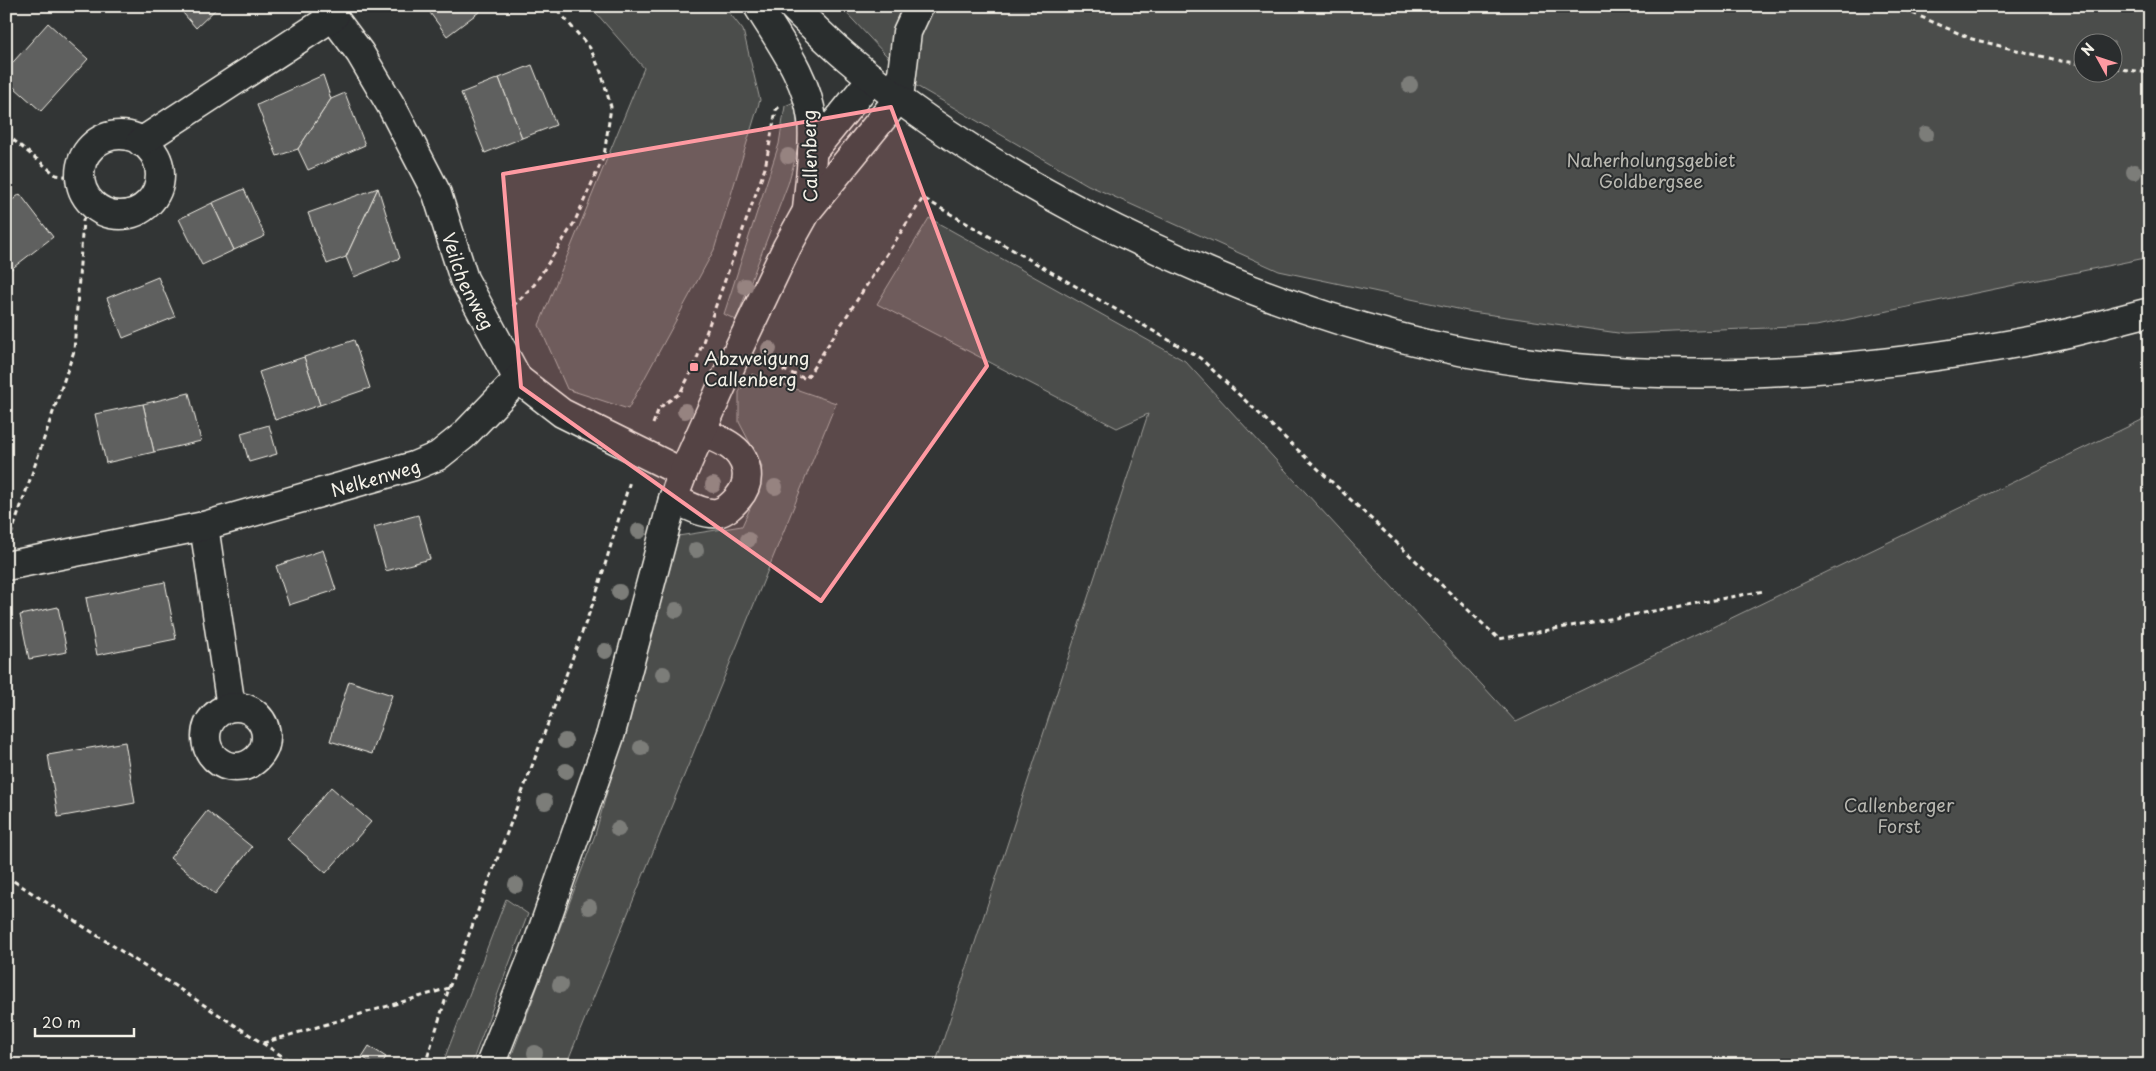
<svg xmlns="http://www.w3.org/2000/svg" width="2156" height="1071" viewBox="0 0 2156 1071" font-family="'Playpen Sans',sans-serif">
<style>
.green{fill:#4b4d4c;stroke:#a09f9a;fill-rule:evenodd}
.building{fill:#5f605f;stroke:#f4f1e8}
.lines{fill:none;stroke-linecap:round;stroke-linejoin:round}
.minor-casing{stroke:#f4f1e8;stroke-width:31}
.tertiary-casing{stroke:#f4f1e8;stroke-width:31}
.path{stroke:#f4f1e8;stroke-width:3;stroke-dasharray:5 4;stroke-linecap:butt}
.minor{stroke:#2a2d2e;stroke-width:28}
.tertiary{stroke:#2a2d2e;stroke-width:28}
.tree{fill:#7c7d79}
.marked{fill:#ff9aa2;fill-opacity:0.2;stroke:#ff9aa2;stroke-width:4;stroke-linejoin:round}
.poi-dot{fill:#ff9aa2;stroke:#2a2d2e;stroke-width:2}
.labels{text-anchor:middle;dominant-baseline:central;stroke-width:4;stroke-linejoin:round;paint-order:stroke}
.street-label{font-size:18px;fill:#f4f1e8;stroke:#2a2d2e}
.park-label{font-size:18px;fill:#b9b8b1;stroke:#2a2d2e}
.poi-label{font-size:18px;fill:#f4f1e8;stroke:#2a2d2e;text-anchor:start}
</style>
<rect width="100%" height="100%" fill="#323535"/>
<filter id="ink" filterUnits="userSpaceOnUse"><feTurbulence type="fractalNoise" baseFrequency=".02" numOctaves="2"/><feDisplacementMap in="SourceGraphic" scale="10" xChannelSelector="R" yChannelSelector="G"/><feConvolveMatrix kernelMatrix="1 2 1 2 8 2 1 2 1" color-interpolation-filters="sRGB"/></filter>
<g filter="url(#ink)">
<g class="green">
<polygon points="590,6 724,6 743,30 760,100 714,250 628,409 567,389 539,325 644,68"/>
<path d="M 840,6 L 2150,6 L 2150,257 L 1816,326 L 1625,334 L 1472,312 L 1279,271 L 1088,185 L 913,84 ZM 2084,42 L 2114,42 L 2114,72 L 2084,72 Z"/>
<polygon points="794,102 800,142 788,184 736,320 724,314 779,144 785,106"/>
<polygon points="929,218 1185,361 1516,722 2150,416 2150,1065 935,1065 1148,414 1117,428 877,304"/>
<polygon points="752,374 836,403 566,1065 508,1065 595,835 678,536 742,526 758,491 762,466 739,422 739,392"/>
<polygon points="506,899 528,914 471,1065 442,1065"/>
</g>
<g class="building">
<polygon points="177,6 219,6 196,28"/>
<polygon points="425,6 487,6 447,36"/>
<polygon points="48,23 88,59 41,111 6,80 6,70"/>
<polygon points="532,65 556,125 522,138 499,78"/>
<polygon points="323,75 331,99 298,149 277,156 257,105"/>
<polygon points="499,78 522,138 485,153 461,93"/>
<polygon points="345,93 365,145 308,170 298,149 331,99"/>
<polygon points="378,188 346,257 327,264 308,213"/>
<polygon points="378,188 400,258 354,277 346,257"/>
<polygon points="244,189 265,236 234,250 212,203"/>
<polygon points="20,194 53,237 6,273 6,205"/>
<polygon points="212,203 234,250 202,265 179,219"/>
<polygon points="158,277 175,317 123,338 107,298"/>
<polygon points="354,340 370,388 320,405 304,357"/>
<polygon points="304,357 320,405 275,420 259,372"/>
<polygon points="189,393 201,441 154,452 143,404"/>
<polygon points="143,404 154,452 106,463 95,414"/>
<polygon points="269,425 277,454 249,462 241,433"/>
<polygon points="418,515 430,559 386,571 374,527"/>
<polygon points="323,550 336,590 289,605 276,566"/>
<polygon points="165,582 176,639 97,655 86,598"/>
<polygon points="58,607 67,652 29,659 20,615"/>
<polygon points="349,681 392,695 372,754 330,741"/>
<polygon points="125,742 135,803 58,817 48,755"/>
<polygon points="331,787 371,822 326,873 287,839"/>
<polygon points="207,811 252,847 215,894 170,858"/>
<polygon points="369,1046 386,1057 381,1065 375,1065 362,1057"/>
</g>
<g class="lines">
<defs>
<g id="minor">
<path id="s1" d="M 325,6 L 360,53 L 393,109 L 437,194 L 464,279 L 518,379 L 562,413 L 683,473"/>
<path d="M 758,6 C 779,41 807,77 812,119 C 815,149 809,181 807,211"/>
<circle cx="120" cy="175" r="40"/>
<polyline points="141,142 334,16"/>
<polyline points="812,152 872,78"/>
<path d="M 673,499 C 686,504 703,515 717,513 C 726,511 732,505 738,498 C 753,481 748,457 729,445 C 721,440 711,436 702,432"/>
<polyline points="204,526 231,707"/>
<path id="s2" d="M 6,566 L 204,526 L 414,466 L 438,456 L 463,436 L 518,379"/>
<circle cx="236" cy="737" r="30"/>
<polyline points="490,1065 537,946 611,733 673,499 683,473 737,352 787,247 807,211 899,98 907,32 919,6"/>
</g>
<path id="tertiary" d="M 792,6 C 811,25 830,44 851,61 C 922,121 1001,170 1083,213 C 1237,293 1403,353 1576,368 C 1735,383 1895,367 2050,337 C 2084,330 2117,320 2150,312"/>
</defs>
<use href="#minor" class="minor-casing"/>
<use href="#tertiary" class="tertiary-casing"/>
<g class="path">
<polyline points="1896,6 1972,39 2061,61 2084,64"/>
<polyline points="2114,68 2150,73"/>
<polyline points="6,134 56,175 80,178"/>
<polyline points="513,306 534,285 574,223 604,156 611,107 601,72 590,48 554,6"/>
<polyline points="766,363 806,379 923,198 1200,358 1499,639 1764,591"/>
<polyline points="653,424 659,408 680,393 694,367 765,168 776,110 779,107"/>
<polyline points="11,535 74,351 83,220 93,205"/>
<polyline points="6,876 296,1065"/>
<polyline points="263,1043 449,988"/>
<polyline points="425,1065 449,988 596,595 630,481"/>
</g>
<use href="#minor" class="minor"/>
<use href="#tertiary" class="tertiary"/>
</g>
<g class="tree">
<circle cx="1410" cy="85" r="8"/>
<circle cx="1926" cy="134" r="8"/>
<circle cx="788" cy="156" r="8"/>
<circle cx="2134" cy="172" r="8"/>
<circle cx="745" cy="286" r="8"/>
<circle cx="769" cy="349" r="8"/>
<circle cx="685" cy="411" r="8"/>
<circle cx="713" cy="485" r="8"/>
<circle cx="775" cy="487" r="8"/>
<circle cx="639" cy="531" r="8"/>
<circle cx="748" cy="540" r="8"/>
<circle cx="696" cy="550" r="8"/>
<circle cx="619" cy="592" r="8"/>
<circle cx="676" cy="610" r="8"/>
<circle cx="605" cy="651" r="8"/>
<circle cx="663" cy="674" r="8"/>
<circle cx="565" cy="741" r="8"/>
<circle cx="641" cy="748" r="8"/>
<circle cx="566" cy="771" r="8"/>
<circle cx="545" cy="802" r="8"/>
<circle cx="618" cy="829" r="8"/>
<circle cx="516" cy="885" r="8"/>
<circle cx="589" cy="907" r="8"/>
<circle cx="560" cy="985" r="8"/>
<circle cx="535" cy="1053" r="8"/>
</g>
</g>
<path class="marked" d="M 891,107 L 987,366 L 821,601 L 521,387 L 503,174 Z"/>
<rect class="poi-dot" x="689" y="362" width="10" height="10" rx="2.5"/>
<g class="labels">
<g class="street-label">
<text transform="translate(809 156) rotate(-91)">Callenberg</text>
<text stroke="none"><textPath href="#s1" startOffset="312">Veilchenweg</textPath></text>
<text stroke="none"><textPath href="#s2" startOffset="380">Nelkenweg</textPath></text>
</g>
<g class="park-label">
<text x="1651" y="159">Naherholungsgebiet<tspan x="1651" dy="21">Goldbergsee</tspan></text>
<text x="1899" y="804">Callenberger<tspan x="1899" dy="21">Forst</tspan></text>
</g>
<g class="poi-label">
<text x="704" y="357">Abzweigung<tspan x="704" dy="21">Callenberg</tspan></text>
</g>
</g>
<rect width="2156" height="1071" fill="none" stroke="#2a2d2e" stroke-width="25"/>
<rect x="12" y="12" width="2131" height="1046" fill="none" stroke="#f4f1e8" stroke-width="2" filter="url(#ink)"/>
<g transform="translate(2098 58) rotate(310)"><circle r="24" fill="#2a2d2e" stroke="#7b7b78"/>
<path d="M0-4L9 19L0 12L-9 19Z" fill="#ff9aa2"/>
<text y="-8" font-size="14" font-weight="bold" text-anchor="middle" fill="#f4f1e8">N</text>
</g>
<path d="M35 1028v8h99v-8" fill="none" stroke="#f4f1e8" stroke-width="2.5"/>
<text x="42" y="1028" font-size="15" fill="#f4f1e8" stroke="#2a2d2e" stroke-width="4" paint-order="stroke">20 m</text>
</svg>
